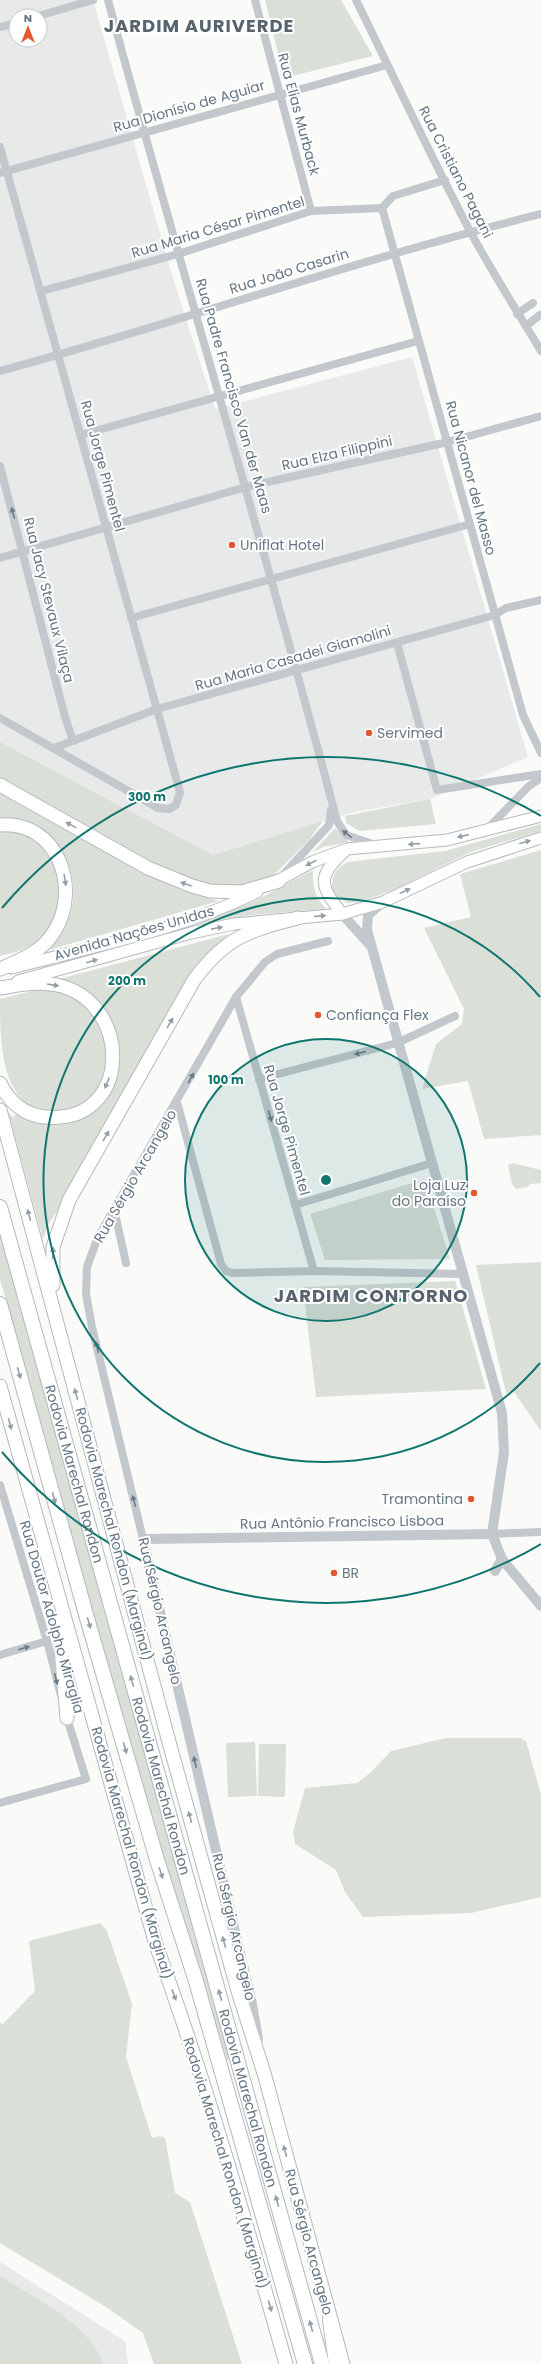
<svg xmlns="http://www.w3.org/2000/svg" width="541" height="2364" viewBox="0 0 541 2364" font-family="Poppins,sans-serif">
<style>
.built{fill:#e8e9e9;fill-rule:evenodd}
.green{fill:#dadfd7}
.lines{fill:none;stroke-linecap:round;stroke-linejoin:round}
.secondary-casing{stroke:#b3babf;stroke-width:13}
.trunk-casing{stroke:#b4b9bd;stroke-width:15}
.motorway-casing{stroke:#b4b9bd;stroke-width:16}
.minor{stroke:#c3c8cc;stroke-width:8}
.tertiary{stroke:#c3c8cc;stroke-width:10}
.secondary{stroke:#fff;stroke-width:11}
.trunk{stroke:#fff;stroke-width:13}
.motorway{stroke:#fff;stroke-width:14}
.oneway{fill:#6a7a87}
.oneway2{fill:#939fa8}
.ring{fill:none;stroke:#0f766e;stroke-width:2}
.poi-dot{fill:#e4572e;stroke:#fff;stroke-width:1.5}
.labels{text-anchor:middle;dominant-baseline:central;stroke-width:4;stroke-linejoin:round;paint-order:stroke}
.street-label{font-size:14px;fill:#657683;stroke:#fff}
.poi-label{font-size:14px;fill:#657683;stroke:#fff;text-anchor:start}
.district-label{font-size:18px;font-weight:bold;letter-spacing:1px;fill:#57646e;stroke:#fff}
.centre{fill:#0f766e;stroke:#fff;stroke-width:2}
.ring-label{font-size:12px;text-anchor:middle;font-weight:bold;fill:#0f766e;stroke:#fff;stroke-width:4;stroke-linejoin:round;paint-order:stroke}
</style>
<rect width="100%" height="100%" fill="#fafaf8"/>
<g class="built">
<path d="M 0,0 L 93,0 L 173,278 L 215,409 L 412,357 L 528,757 L 430,799 L 354,812 L 213,855 L 0,742 ZM 16,16 L 40,16 L 40,40 L 16,40 Z"/>
<polygon points="0,2262 125,2341 128,2364 0,2364"/>
</g>
<g class="green">
<polygon points="265,0 341,0 373,56 284,78"/>
<polygon points="0,742 213,855 323,821 309,840 272,877 241,887 209,886 176,877 0,779"/>
<path d="M 0,791 L 155,878 L 186,892 L 219,901 L 49,950 C 61,936 70,920 73,901 C 79,859 44,814 0,820 Z"/>
<polygon points="430,799 436,824 359,831 346,823 345,816"/>
<path d="M 541,824 L 541,831 L 470,852 L 394,890 L 360,902 L 347,903 L 333,894 C 330,880 334,868 348,862 L 445,851 Z"/>
<polygon points="335,828 349,842 323,847 313,852"/>
<polygon points="7,829 30,835 46,848 60,877 59,909 48,932 37,943 20,951 0,956 0,830"/>
<polygon points="541,850 541,1135 484,1139 468,1081 422,1089 436,1044 462,1024 464,1009 424,928 471,917 460,874"/>
<path d="M 313,870 C 312,887 315,896 326,909 L 252,915 L 190,926 L 253,902 Z"/>
<path d="M 229,934 L 208,954 L 62,1204 L 48,1225 L 43,1239 L 8,1112 L 13,1117 L 16,1114 C 118,1165 167,1013 59,979 Z"/>
<path d="M 36,990 C 42,990 51,988 57,990 C 100,1004 122,1055 97,1094 C 90,1104 69,1114 57,1113 C 50,1112 42,1112 36,1110 C 0,1093 0,1036 0,999 Z"/>
<polygon points="513,1163 541,1170 541,1183 531,1184 527,1187 516,1189 512,1184 508,1165"/>
<polygon points="425,1179 450,1259 325,1260 310,1214"/>
<polygon points="0,1232 230,2059 227,2060 174,1895 121,1714 0,1279"/>
<polygon points="541,1262 541,1431 514,1392 506,1393 476,1265"/>
<polygon points="455,1281 486,1389 316,1397 303,1287"/>
<polygon points="446,1738 520,1738 526,1741 541,1795 541,1897 471,1913 363,1917 345,1892 336,1870 295,1844 293,1832 305,1788 357,1783 370,1773 391,1751"/>
<polygon points="255,1742 257,1796 228,1797 226,1743"/>
<polygon points="259,1744 286,1744 285,1797 258,1796"/>
<polygon points="100,1923 107,1931 132,2004 126,2057 152,2138 160,2136 165,2138 175,2193 190,2202 242,2364 154,2364 143,2333 106,2307 0,2243 0,2023 3,2024 35,1991 29,1941"/>
<path d="M 0,2276 C 37,2300 86,2321 104,2364 L 0,2364 Z"/>
</g>
<g class="lines">
<defs>
<g id="secondary">
<polyline points="272,884 312,862 347,849 447,840 541,816"/>
<path d="M 342,914 C 321,886 315,878 344,852"/>
<path d="M 12,968 C 94,946 181,930 257,892"/>
<polyline points="18,981 191,933 234,924 342,914 383,902 467,862 541,838"/>
</g>
<g id="trunk">
<polyline points="0,785 148,868 192,886 210,891 242,892 279,881"/>
<path d="M 0,825 C 57,820 82,888 54,932 C 42,952 21,960 0,969"/>
<path d="M 0,988 C 19,985 38,981 57,985 C 134,1002 132,1125 46,1117 C 25,1116 9,1102 0,1083"/>
<polyline points="0,1110 169,1742 238,1991 264,2073 343,2364"/>
<path d="M 53,1285 L 53,1247 L 69,1200 L 194,980 C 225,938 248,930 298,918"/>
<path d="M 0,1386 L 156,1945 C 206,2082 246,2223 286,2364"/>
<polyline points="59,1623 67,1718"/>
</g>
<g id="motorway">
<path id="s1" d="M 0,1207 L 322,2364"/>
<polyline points="0,1304 87,1618 157,1860 195,1978 305,2364"/>
<polyline points="330,2320 336,2364"/>
</g>
</defs>
<use href="#secondary" class="secondary-casing"/>
<use href="#trunk" class="trunk-casing"/>
<use href="#motorway" class="motorway-casing"/>
<g class="minor">
<path d="M 108,0 C 182,275 265,546 337,821 L 346,835 L 373,844"/>
<polyline points="255,0 311,211"/>
<path d="M 356,0 C 394,77 430,155 470,231 C 492,272 517,311 541,351"/>
<polyline points="38,16 93,0"/>
<polyline points="0,27 16,23"/>
<polyline points="0,147 180,792 176,805 169,809 158,808 0,718"/>
<polyline points="0,173 387,65"/>
<polyline points="382,208 523,715 541,753"/>
<polyline points="42,291 178,254 311,211 382,208 393,196 445,180"/>
<polyline points="517,314 533,303"/>
<polyline points="526,326 540,315"/>
<path d="M 0,371 C 181,322 358,259 541,214"/>
<polyline points="80,435 418,341"/>
<polyline points="0,466 65,717 73,741"/>
<polyline points="0,558 246,487 448,442 541,416"/>
<polyline points="131,618 470,524"/>
<polyline points="397,643 437,790 541,774"/>
<polyline points="54,748 157,709 495,615 506,608 541,600"/>
<polyline points="487,829 529,786 541,778"/>
<polyline points="281,877 329,825 331,810"/>
<polyline points="236,997 314,1271"/>
<polyline points="259,1079 397,1043 455,1016"/>
<polyline points="177,1102 221,1264 226,1271 232,1273 314,1271 464,1274"/>
<polyline points="295,1205 432,1163"/>
<polyline points="114,1209 126,1263"/>
<polyline points="0,1485 47,1641 61,1696"/>
<polyline points="492,1534 541,1532"/>
<polyline points="143,1539 92,1327 86,1294 87,1267 98,1237 236,997 265,962 277,954 328,941"/>
<polyline points="0,1655 47,1641"/>
<polyline points="0,1803 86,1779 66,1715"/>
</g>
<g class="tertiary">
<polyline points="383,902 368,915 367,930 502,1413 504,1452 492,1534 502,1559 541,1606"/>
<polyline points="342,914 370,945"/>
<polyline points="495,1571 502,1559"/>
<polyline points="258,2039 252,2004 143,1539 492,1534"/>
</g>
<use href="#secondary" class="secondary"/>
<use href="#trunk" class="trunk"/>
<use href="#motorway" class="motorway"/>
</g>
<defs><path id="oneway-solid" d="M-6-.8H1V-3.2L6.5 0L1 3.2V.8H-6Z"/></defs>
<g class="oneway">
<use href="#oneway-solid" transform="translate(13 513) rotate(-105)"/>
<use href="#oneway-solid" transform="translate(347 834) rotate(-142)"/>
<use href="#oneway-solid" transform="translate(360 1053) rotate(165)"/>
<use href="#oneway-solid" transform="translate(191 1078) rotate(-61)"/>
<use href="#oneway-solid" transform="translate(270 1116) rotate(74)"/>
<use href="#oneway-solid" transform="translate(97 1347) rotate(-104)"/>
<use href="#oneway-solid" transform="translate(134 1501) rotate(-104)"/>
<use href="#oneway-solid" transform="translate(24 1648) rotate(-16)"/>
<use href="#oneway-solid" transform="translate(56 1679) rotate(76)"/>
<use href="#oneway-solid" transform="translate(195 1762) rotate(-103)"/>
</g>
<g class="oneway2">
<use href="#oneway-solid" transform="translate(71 825) rotate(-151)"/>
<use href="#oneway-solid" transform="translate(463 836) rotate(167)"/>
<use href="#oneway-solid" transform="translate(525 842) rotate(-16)"/>
<use href="#oneway-solid" transform="translate(414 844) rotate(176)"/>
<use href="#oneway-solid" transform="translate(311 863) rotate(153)"/>
<use href="#oneway-solid" transform="translate(65 880) rotate(81)"/>
<use href="#oneway-solid" transform="translate(186 884) rotate(-161)"/>
<use href="#oneway-solid" transform="translate(405 891) rotate(-26)"/>
<use href="#oneway-solid" transform="translate(320 916) rotate(-5)"/>
<use href="#oneway-solid" transform="translate(217 928) rotate(-11)"/>
<use href="#oneway-solid" transform="translate(92 961) rotate(-16)"/>
<use href="#oneway-solid" transform="translate(53 985) rotate(9)"/>
<use href="#oneway-solid" transform="translate(170 1023) rotate(-60)"/>
<use href="#oneway-solid" transform="translate(107 1083) rotate(113)"/>
<use href="#oneway-solid" transform="translate(106 1136) rotate(-60)"/>
<use href="#oneway-solid" transform="translate(29 1215) rotate(-105)"/>
<use href="#oneway-solid" transform="translate(53 1253) rotate(-86)"/>
<use href="#oneway-solid" transform="translate(19 1373) rotate(74)"/>
<use href="#oneway-solid" transform="translate(76 1394) rotate(-105)"/>
<use href="#oneway-solid" transform="translate(10 1424) rotate(75)"/>
<use href="#oneway-solid" transform="translate(54 1498) rotate(75)"/>
<use href="#oneway-solid" transform="translate(89 1623) rotate(74)"/>
<use href="#oneway-solid" transform="translate(132 1681) rotate(-106)"/>
<use href="#oneway-solid" transform="translate(125 1748) rotate(74)"/>
<use href="#oneway-solid" transform="translate(190 1817) rotate(-105)"/>
<use href="#oneway-solid" transform="translate(161 1873) rotate(72)"/>
<use href="#oneway-solid" transform="translate(224 1942) rotate(-105)"/>
<use href="#oneway-solid" transform="translate(174 1995) rotate(70)"/>
<use href="#oneway-solid" transform="translate(220 1995) rotate(-105)"/>
<use href="#oneway-solid" transform="translate(285 2151) rotate(-105)"/>
<use href="#oneway-solid" transform="translate(277 2201) rotate(-105)"/>
<use href="#oneway-solid" transform="translate(270 2306) rotate(74)"/>
<use href="#oneway-solid" transform="translate(311 2326) rotate(-105)"/>
</g>
<circle cx="326" cy="1180" r="141" fill="#0f766e" fill-opacity=".12"/>
<g class="ring">
<circle cx="326" cy="1180" r="141"/>
<path d="M540 1363A282 282 0 1 1 540 997"/>
<path d="M541 1544A423 423 0 0 1 2 1452M2 908A423 423 0 0 1 541 816"/>
</g>
<g class="poi-dot">
<circle cx="232" cy="545" r="4"/>
<circle cx="369" cy="733" r="4"/>
<circle cx="318" cy="1015" r="4"/>
<circle cx="474" cy="1193" r="4"/>
<circle cx="471" cy="1499" r="4"/>
<circle cx="334" cy="1573" r="4"/>
</g>
<g class="labels">
<g class="street-label">
<text transform="translate(189 106) rotate(-16)">Rua Dionísio de Aguiar</text>
<text transform="translate(299 114) rotate(75)">Rua Elias Murback</text>
<text transform="translate(456 172) rotate(63)">Rua Cristiano Pagani</text>
<text transform="translate(218 227) rotate(-17)">Rua Maria César Pimentel</text>
<text transform="translate(289 271) rotate(-17)">Rua João Casarin</text>
<text transform="translate(234 396) rotate(74)">Rua Padre Francisco Van der Maas</text>
<text transform="translate(337 453) rotate(-13)">Rua Elza Filippini</text>
<text transform="translate(103 466) rotate(75)">Rua Jorge Pimentel</text>
<text transform="translate(471 478) rotate(75)">Rua Nicanor del Masso</text>
<text transform="translate(49 600) rotate(76)">Rua Jacy Stevaux Vilaça</text>
<text transform="translate(293 658) rotate(-16)">Rua Maria Casadei Giamolini</text>
<text transform="translate(134 933) rotate(-16)">Avenida Nações Unidas</text>
<text transform="translate(287 1130) rotate(74)">Rua Jorge Pimentel</text>
<text transform="translate(135 1176) rotate(-60)">Rua Sérgio Arcangelo</text>
<text stroke="none"><textPath href="#s1" startOffset="277">Rodovia Marechal Rondon</textPath></text>
<text transform="translate(342 1522) rotate(-1)">Rua Antônio Francisco Lisboa</text>
<text transform="translate(114 1534) rotate(75)">Rodovia Marechal Rondon (Marginal)</text>
<text transform="translate(160 1611) rotate(77)">Rua Sérgio Arcangelo</text>
<text transform="translate(52 1617) rotate(74)">Rua Doutor Adolpho Miraglia</text>
<text stroke="none"><textPath href="#s1" startOffset="601">Rodovia Marechal Rondon</textPath></text>
<text transform="translate(132 1853) rotate(74)">Rodovia Marechal Rondon (Marginal)</text>
<text transform="translate(234 1927) rotate(77)">Rua Sérgio Arcangelo</text>
<text stroke="none"><textPath href="#s1" startOffset="925">Rodovia Marechal Rondon</textPath></text>
<text transform="translate(226 2163) rotate(73)">Rodovia Marechal Rondon (Marginal)</text>
<text transform="translate(309 2242) rotate(75)">Rua Sérgio Arcangelo</text>
</g>
<g class="poi-label">
<text x="240" y="545">Uniflat Hotel</text>
<text x="377" y="733">Servimed</text>
<text x="326" y="1015">Confiança Flex</text>
<text x="466" y="1185" text-anchor="end">Loja Luz<tspan x="466" dy="16">do Paraíso</tspan></text>
<text x="463" y="1499" text-anchor="end">Tramontina</text>
<text x="342" y="1573">BR</text>
</g>
<g class="district-label">
<text x="199" y="25">JARDIM AURIVERDE</text>
<text x="371" y="1295">JARDIM CONTORNO</text>
</g>
</g>
<circle cx="326" cy="1180" r="6" class="centre"/>
<g class="ring-label">
<text x="147" y="801">300 m</text>
<text x="127" y="985">200 m</text>
<text x="226" y="1084">100 m</text>
</g>
<g transform="translate(28 28)"><circle r="19" fill="#ffffff" stroke="#c1c8cd"/>
<path d="M0-3L7 15L0 10L-7 15Z" fill="#e4572e"/>
<text y="-6" font-size="11" font-weight="bold" text-anchor="middle" fill="#657683">N</text>
</g>
</svg>
